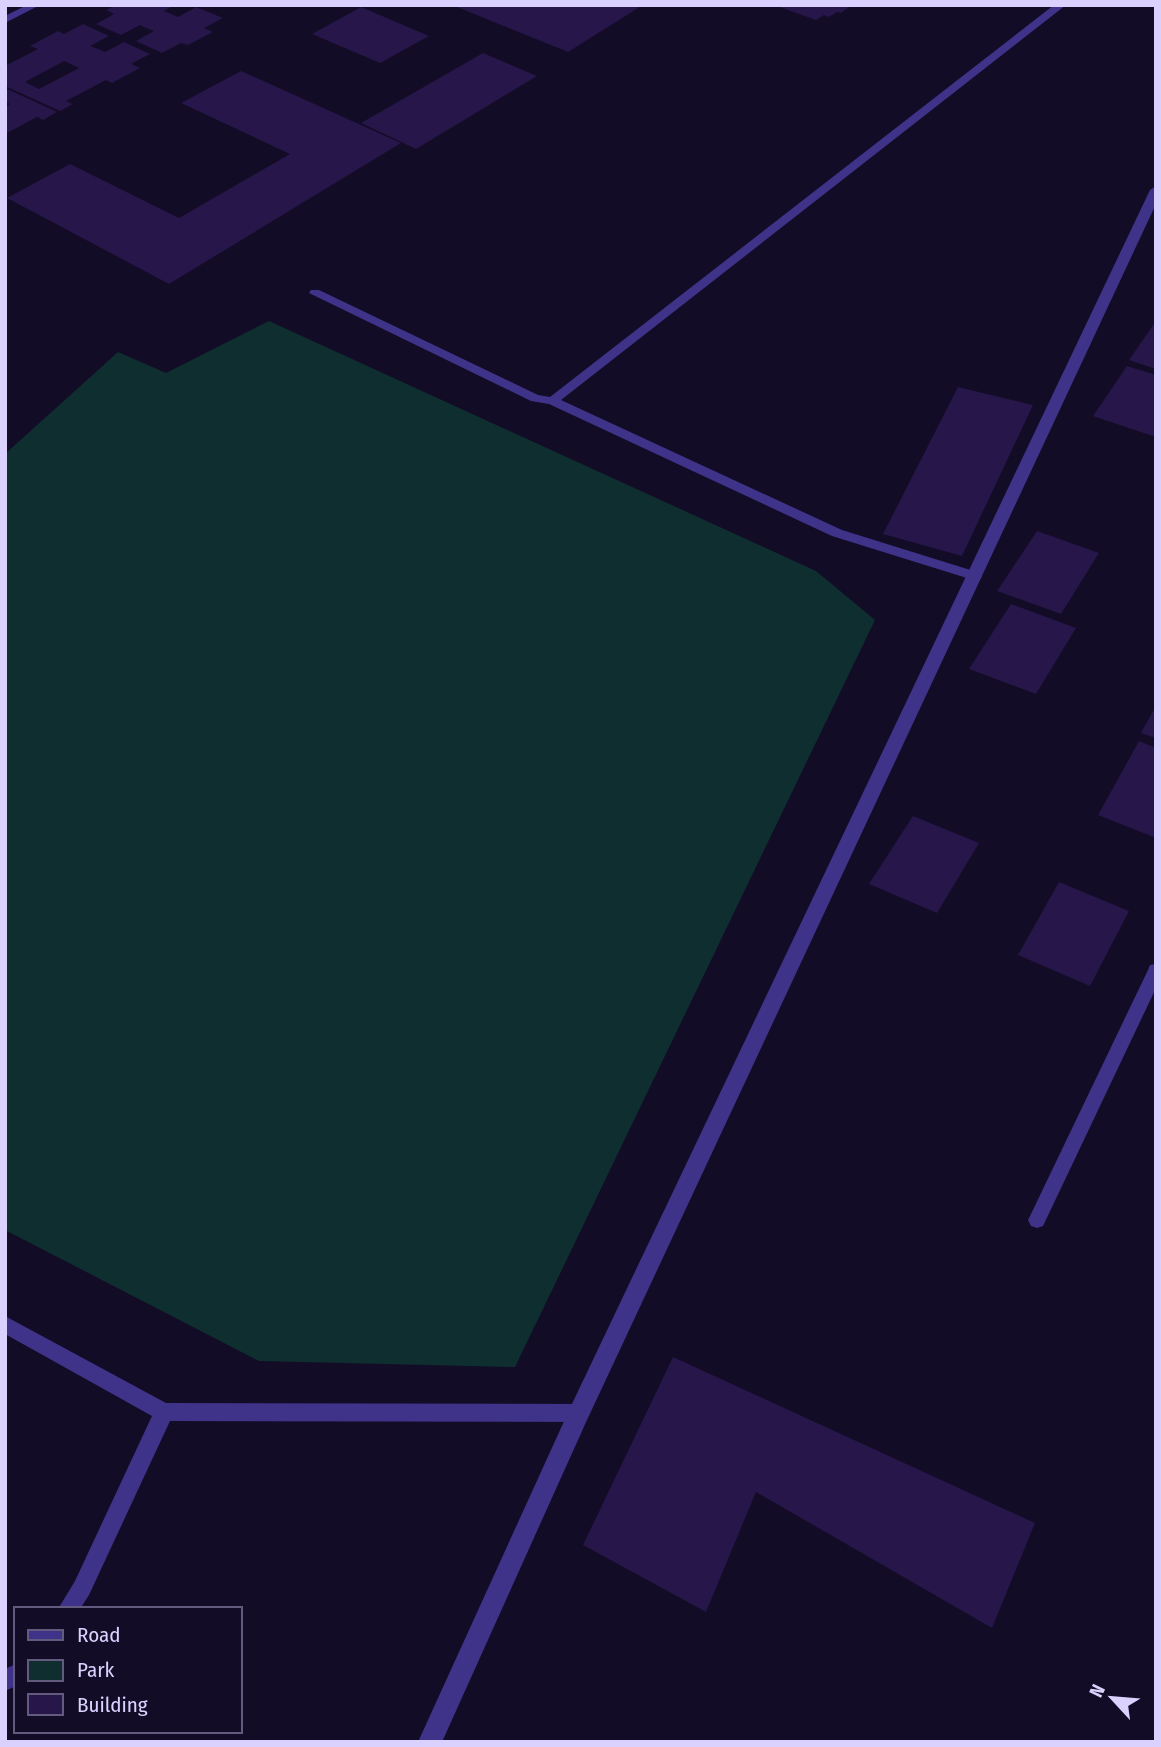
<svg xmlns="http://www.w3.org/2000/svg" width="1161" height="1747" viewBox="0 0 1161 1747" font-family="'Fira Sans Condensed',sans-serif">
<style>
.green{fill:#0f2e30}
.building{fill:#261649;fill-rule:evenodd}
.lines{fill:none;stroke-linecap:round;stroke-linejoin:round}
.service{fill:#3f3389;fill-rule:evenodd}
.minor{fill:#3f3389;fill-rule:evenodd}
</style>
<rect width="100%" height="100%" fill="#130c26"/>
<polygon class="green" points="269,321 816,571 875,620 515,1367 259,1361 5,1230 5,454 118,352 166,373"/>
<g class="building">
<polygon points="116,5 174,5 164,11 178,17 196,7 223,18 204,28 213,32 188,45 181,43 162,53 136,41 154,31 146,28 140,25 121,35 96,24 114,14 106,10"/>
<polygon points="452,5 643,5 568,52"/>
<polygon points="852,5 841,13 837,12 829,17 824,15 816,20 777,6"/>
<polygon points="361,7 429,36 380,63 312,34"/>
<path d="M 83,24 L 109,36 L 90,46 L 98,49 L 105,52 L 124,42 L 150,54 L 131,64 L 140,68 L 112,83 L 106,80 L 66,101 L 73,104 L 60,111 L 5,86 L 5,66 L 38,49 L 30,46 L 58,31 L 64,34 ZM 64,61 L 79,68 L 39,89 L 25,82 Z"/>
<polygon points="483,53 537,76 416,149 361,123"/>
<polygon points="241,71 401,143 169,284 7,198 70,164 179,218 290,154 181,103"/>
<polygon points="5,88 57,112 43,120 37,117 5,134 5,107 10,104 5,102"/>
<polygon points="1156,321 1156,369 1129,360"/>
<polygon points="1127,366 1156,375 1156,431 1153,436 1093,416"/>
<polygon points="958,387 1033,405 962,556 883,534"/>
<polygon points="1037,531 1099,553 1061,614 997,591"/>
<polygon points="1011,604 1076,628 1036,694 969,669"/>
<polygon points="1156,706 1156,738 1141,733"/>
<polygon points="1139,741 1156,748 1156,838 1098,815"/>
<polygon points="913,816 979,843 937,913 869,884"/>
<polygon points="1059,882 1129,911 1090,986 1018,955"/>
<polygon points="673,1357 1035,1523 992,1628 756,1492 706,1612 583,1545"/>
</g>
<g class="lines">
<g class="service">
<polygon points="27,5 40,5 5,23 5,16"/>
<polygon points="1054,5 1066,5 561,400 842,530 980,573 982,576 980,579 970,579 832,536 549,404 531,401 309,293 311,290 319,290 538,395 550,397"/>
<polygon points="1156,964 1156,988 1043,1226 1037,1228 1031,1226 1028,1220 1031,1214 1148,970 1150,965"/>
<polygon points="5,1316 166,1403 579,1404 586,1407 589,1413 586,1419 579,1422 170,1421 89,1595 80,1609 58,1609 75,1581 152,1416 5,1334"/>
<polygon points="16,1664 16,1686 5,1691 5,1669"/>
</g>
<polygon class="minor" points="1156,186 1156,204 587,1420 442,1742 418,1742 571,1406 1150,190"/>
</g>
<rect width="1161" height="1747" fill="none" stroke="#dbd1ff" stroke-width="14"/>
<rect x="14" y="1607" width="228" height="126" fill="#130c26" stroke="#635b7d" stroke-width="2"/>
<rect x="28" y="1630" width="35" height="10" fill="#3f3389" stroke="#635b7d" stroke-width="2"/>
<text x="77" y="1642" font-size="21" fill="#dbd1ff">Road</text>
<rect x="28" y="1660" width="35" height="21" fill="#0f2e30" stroke="#635b7d" stroke-width="2"/>
<text x="77" y="1677" font-size="21" fill="#dbd1ff">Park</text>
<rect x="28" y="1694" width="35" height="21" fill="#261649" stroke="#635b7d" stroke-width="2"/>
<text x="77" y="1712" font-size="21" fill="#dbd1ff">Building</text>
<g transform="translate(1112 1698) rotate(296)" stroke="#130c26" stroke-width="5" paint-order="stroke">
<path d="M0-5L12 26L0 18L-12 26Z" fill="#dbd1ff"/>
<text y="-10" font-size="19" font-weight="bold" text-anchor="middle" fill="#dbd1ff">N</text>
</g>
</svg>
